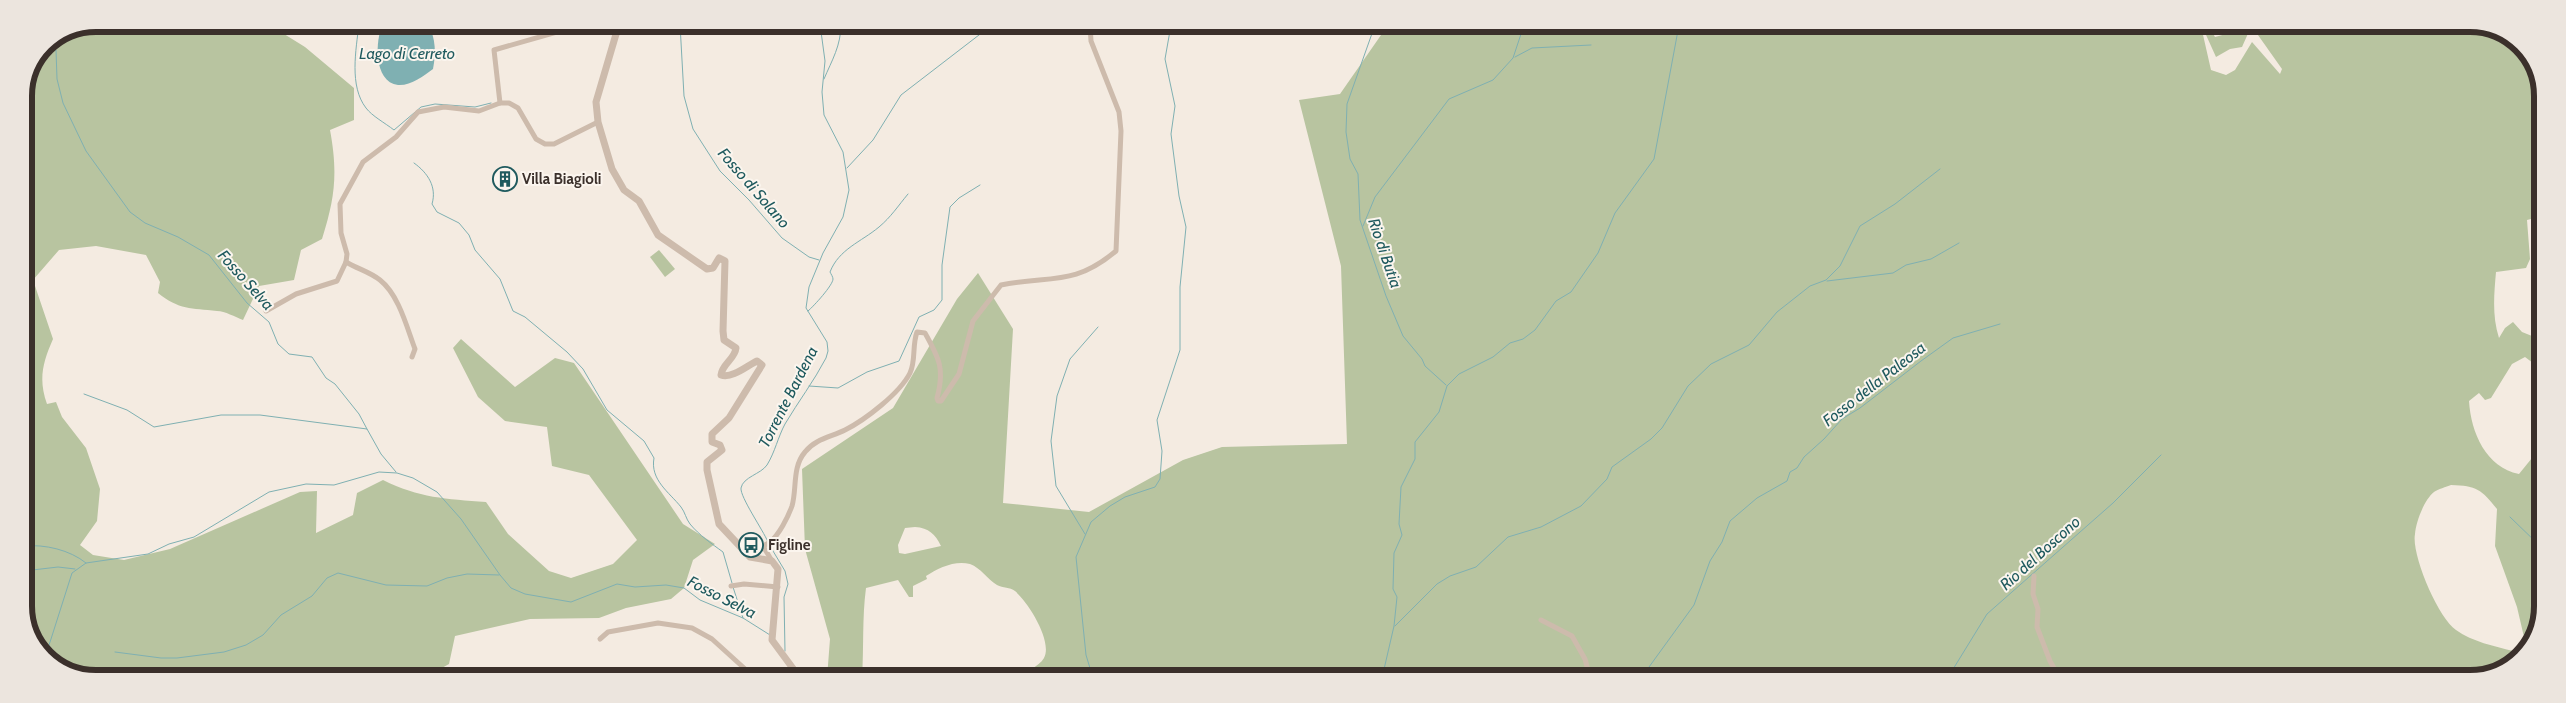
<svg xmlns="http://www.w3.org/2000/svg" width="2566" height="703" viewBox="0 0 2566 703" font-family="Cabin,sans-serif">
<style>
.green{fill:#b8c4a0;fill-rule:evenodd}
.water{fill:#7fb0b2}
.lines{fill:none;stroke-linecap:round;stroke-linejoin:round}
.stream{stroke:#7fb0b2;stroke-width:1}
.minor{stroke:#cdbbac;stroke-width:5}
.tertiary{stroke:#cdbbac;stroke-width:7}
.labels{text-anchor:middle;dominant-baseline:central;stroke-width:4;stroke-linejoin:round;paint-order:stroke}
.poi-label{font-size:15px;font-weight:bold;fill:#3b302b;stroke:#fbf5ee;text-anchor:start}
.water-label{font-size:16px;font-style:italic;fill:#1f5a5e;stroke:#fbf5ee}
.rim{fill:none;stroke:#3b302b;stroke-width:6}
</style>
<rect width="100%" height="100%" fill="#f4ebe1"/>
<g class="green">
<path d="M 150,24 L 268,24 L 305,47 L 354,88 L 354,120 L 330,130 C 338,173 335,198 322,239 L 301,250 L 294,280 L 259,286 L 243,320 C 235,317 225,311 217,311 C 191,308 179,310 158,293 L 160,282 L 146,255 L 96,246 L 59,250 L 33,280 L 53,339 C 43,362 38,379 47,404 L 56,402 L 62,417 L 86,448 L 100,489 L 97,521 L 80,545 L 93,555 L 124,560 L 170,549 L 300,492 L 317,491 L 316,533 L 353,515 L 357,493 L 383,480 C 419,498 446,499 486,502 L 508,534 L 549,571 L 571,578 L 613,564 L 637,540 L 589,475 L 552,466 L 547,427 L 505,421 L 478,397 L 453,348 L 461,339 L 515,387 L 555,358 L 574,363 L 683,524 L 715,544 L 693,560 L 684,588 L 671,599 L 626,608 L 599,618 L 530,619 L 455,636 L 449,664 L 426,677 L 78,677 L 42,654 L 24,612 L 24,96 L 41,66 L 38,61 L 45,45 L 89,27 Z"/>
<path d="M 1388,25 L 2201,26 L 2211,70 L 2226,75 L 2235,70 L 2252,42 L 2280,74 L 2282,69 L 2253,28 L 2250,29 L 2242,47 L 2230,49 L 2216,57 L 2202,26 L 2209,26 L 2215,37 L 2237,31 L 2241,26 L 2261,26 L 2269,34 L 2266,26 L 2488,26 L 2524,49 L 2542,91 L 2542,216 L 2527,220 L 2530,259 L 2526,268 L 2496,272 C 2494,295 2492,316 2499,338 L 2505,328 L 2513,322 L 2522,332 L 2532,336 L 2541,325 L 2541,369 L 2525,357 L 2512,364 L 2491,398 L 2485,400 L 2479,393 L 2469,401 C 2471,433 2486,467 2519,474 L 2532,458 L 2539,459 L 2536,447 L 2541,428 L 2540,625 L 2514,664 L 2470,679 L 1038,678 L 1041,668 L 1022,678 L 1016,678 C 1024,672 1039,667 1044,658 C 1053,641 1028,602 1015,591 C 1010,587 1003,588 997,585 C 987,579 981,568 970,564 C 955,560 938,568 926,576 L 927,579 L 913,586 L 913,597 L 909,597 L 898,580 L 866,588 C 862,618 864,647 862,678 L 827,678 L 830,639 L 805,549 L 802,469 L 893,408 L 957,299 L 978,273 L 1013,329 L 1003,503 L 1089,512 L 1183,460 L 1222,447 L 1347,444 L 1341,266 L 1299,100 L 1340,94 ZM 2451,485 C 2477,486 2481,489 2497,509 L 2495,546 L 2517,607 L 2524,637 L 2521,646 L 2513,651 C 2494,646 2473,642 2456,630 C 2438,618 2411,554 2415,534 C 2416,522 2424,500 2434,492 C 2438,489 2446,487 2451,485 ZM 915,527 C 929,528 935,534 941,546 L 905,554 L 899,553 L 898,545 L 905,528 Z"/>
<polygon points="659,250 675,269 665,277 650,257"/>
</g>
<path class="water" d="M 383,24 L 428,24 C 436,39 436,53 433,69 C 424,76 410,86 398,85 C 373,82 375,39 383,24 Z"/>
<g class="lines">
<g class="stream">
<path d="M 359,24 C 356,50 349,86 366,108 C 372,116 385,123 394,130 L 421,107 L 435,104 L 475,107 L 491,103"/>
<polyline points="680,24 684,96 693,129 720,171 749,200 782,238 809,257 819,260"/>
<polyline points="1375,25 1347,104 1346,132 1350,159 1358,174 1360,220 1386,296 1403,336 1422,359 1425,366 1446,385"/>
<polyline points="52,47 56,50 57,79 63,103 86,151 130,212 145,223 178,237 209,255 247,303 269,322 278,344 289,354 312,357 326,378 335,384 359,414 367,429"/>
<polyline points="1515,57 1532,48 1591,45"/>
<path d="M 824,79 C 832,60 841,46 841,24"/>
<path d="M 414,163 C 428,173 437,187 432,204 L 437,212 L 459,223 L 469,235 L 475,250 L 500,279 L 513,311 L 525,317 L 567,352 L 583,369 L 607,410 L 644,441 L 654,458 C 650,480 669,492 681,507 C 685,512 686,519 690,524 C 699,535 712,544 723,552 L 732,583"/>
<polyline points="847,168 873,140 901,95 992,25"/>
<polyline points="1363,226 1375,197 1449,99 1493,80 1513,58 1524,25"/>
<polyline points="1827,281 1893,273 1906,265 1931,259 1959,243"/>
<path d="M 808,311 C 814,306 833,285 833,279 C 833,277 831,274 830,272 C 839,249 861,242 879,227 C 891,217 898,206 908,194"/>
<polyline points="809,386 838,388 867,372 899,361 919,317 934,310 942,300 942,265 950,207 959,198 980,185"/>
<polyline points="84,394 127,410 154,427 221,415 260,415 367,429 381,454 396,472"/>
<polyline points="2510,517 2540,546"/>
<polyline points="1085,534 1056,486 1051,441 1057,396 1070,359 1098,327"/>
<path d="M 768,542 C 763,530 740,497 741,488 C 743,477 761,474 767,465 C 775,452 778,437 785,424 C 798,402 814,381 826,358 L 828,351 L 827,342 L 806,308 L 809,287 L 823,253 L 843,217 L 849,190 L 843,152 L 824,115 L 822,92 L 825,61 L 820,24"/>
<path d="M 24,546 C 45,544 70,550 86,563"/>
<polyline points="770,546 785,571 788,584 784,597 785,651"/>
<polyline points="24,571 58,567 75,569"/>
<polyline points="733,587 743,618"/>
<polyline points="1395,626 1437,584 1450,576 1476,567 1508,537 1541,527 1581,506 1607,479 1612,467 1651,439 1662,428 1688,386 1711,364 1749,345 1777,312 1810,286 1826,280 1840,266 1860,226 1895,204 1940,169"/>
<polyline points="115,652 161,658 177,658 224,652 246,645 263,635 281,615 312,596 327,578 338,573 386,585 427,586 447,578 467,574 499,575"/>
<polyline points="41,653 48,648 51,639 72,573 86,563 148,554 169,544 194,537 269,492 306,484 334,485 379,472 397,473 413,478 437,492 461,519 500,575 511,588 525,594 571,602 617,584 635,587 666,585 684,588 700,600 743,618 770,635"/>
<polyline points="1093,678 1086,655 1076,557 1091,522 1110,506 1125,497 1155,487 1160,479 1162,451 1157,420 1180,350 1180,287 1186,227 1179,196 1171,134 1175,106 1165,59 1171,25"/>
<polyline points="1382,678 1394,626 1397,597 1393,589 1394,553 1402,535 1399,524 1401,487 1415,459 1415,442 1439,412 1447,386 1459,374 1493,357 1510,343 1523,339 1535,330 1556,301 1571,292 1598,253 1615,213 1654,159 1679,25"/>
<polyline points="1647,678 1649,667 1694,605 1710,561 1722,542 1730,521 1757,498 1787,481 1790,472 1797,468 1804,457 1824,439 1842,419 1860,408 1921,361 1953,338 2000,324"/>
<polyline points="1947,679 1987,614 2113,503 2161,455"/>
</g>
<g class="minor">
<polyline points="598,24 617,34"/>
<polyline points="500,103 494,50 585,24"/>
<path d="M 346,262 C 358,269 370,272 380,280 C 399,295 407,328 415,349 L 412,357"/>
<polyline points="266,311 296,294 337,281 346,262 347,254 341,233 340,204 363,162 396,137 418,112 444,107 479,111 500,103 509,103 518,108 536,139 545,144 554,144 598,122"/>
<polyline points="763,546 772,561"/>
<path d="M 746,553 C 754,547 763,548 770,542 C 779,535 788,517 792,506 C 797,489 792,467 805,452 C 815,439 831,437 845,430 C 865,420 900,393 910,373 C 916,361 912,345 917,332 L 925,333 C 939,358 945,369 937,398 L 938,401 L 941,401 L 959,374 L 973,321 L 1001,285 C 1050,275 1073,287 1116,251 L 1121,131 L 1119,112 L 1091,41 L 1090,25"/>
<polyline points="2034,576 2033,594 2038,609 2037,627 2050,661 2060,679"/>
<polyline points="731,586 744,584 778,587"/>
<polyline points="1541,620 1572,636 1585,659 1590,678"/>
<polyline points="600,639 608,632 658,623 692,628 712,639 755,678"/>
</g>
<path class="tertiary" d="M 619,24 L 596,102 L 598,122 L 612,169 L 624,190 L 639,201 L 658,235 L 707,269 L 713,268 L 719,258 L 725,261 L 723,331 L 724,340 L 736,348 C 735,359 722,364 721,375 C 732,379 748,365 757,361 L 762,365 L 729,418 L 712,434 L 712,442 L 720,445 L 722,450 L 707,462 L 707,470 L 719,524 L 750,557 L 772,561 L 778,569 L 772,640 L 800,678"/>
</g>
<defs>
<symbol id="building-ring" viewBox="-11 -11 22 22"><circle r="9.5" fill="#fbf5ee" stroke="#1f5a5e" stroke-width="1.5"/><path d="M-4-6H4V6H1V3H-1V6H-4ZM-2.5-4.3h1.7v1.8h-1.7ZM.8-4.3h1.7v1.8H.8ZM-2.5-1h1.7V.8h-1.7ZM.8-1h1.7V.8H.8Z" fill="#1f5a5e"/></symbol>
<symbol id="bus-ring" viewBox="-11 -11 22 22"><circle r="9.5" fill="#fbf5ee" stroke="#1f5a5e" stroke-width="1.5"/><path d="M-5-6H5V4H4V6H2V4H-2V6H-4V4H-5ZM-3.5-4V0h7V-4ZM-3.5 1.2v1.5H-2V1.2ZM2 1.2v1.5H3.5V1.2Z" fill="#1f5a5e"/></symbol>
</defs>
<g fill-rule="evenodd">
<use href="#building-ring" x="491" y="165" width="28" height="28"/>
<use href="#bus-ring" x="737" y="531" width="28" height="28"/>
</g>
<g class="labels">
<g class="poi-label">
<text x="522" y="179">Villa Biagioli</text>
<text x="768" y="545">Figline</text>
</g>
<g class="water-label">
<text x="407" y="53">Lago di Cerreto</text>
<text transform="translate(754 188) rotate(49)">Fosso di Solano</text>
<text transform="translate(1385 253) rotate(71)">Rio di Butia</text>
<text transform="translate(246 280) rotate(48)">Fosso Selva</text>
<text transform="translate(1874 384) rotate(-38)">Fosso della Paleosa</text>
<text transform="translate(788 397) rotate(-63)">Torrente Bardena</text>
<text transform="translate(2040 553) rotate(-42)">Rio del Boscono</text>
<text transform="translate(722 597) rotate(27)">Fosso Selva</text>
</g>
</g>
<path d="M0 0H2566V703H0ZM96 32H2470A64 64 0 0 1 2534 96V606A64 64 0 0 1 2470 670H96A64 64 0 0 1 32 606V96A64 64 0 0 1 96 32Z" fill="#ece5de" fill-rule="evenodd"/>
<path class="rim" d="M96 32H2470A64 64 0 0 1 2534 96V606A64 64 0 0 1 2470 670H96A64 64 0 0 1 32 606V96A64 64 0 0 1 96 32Z"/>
</svg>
